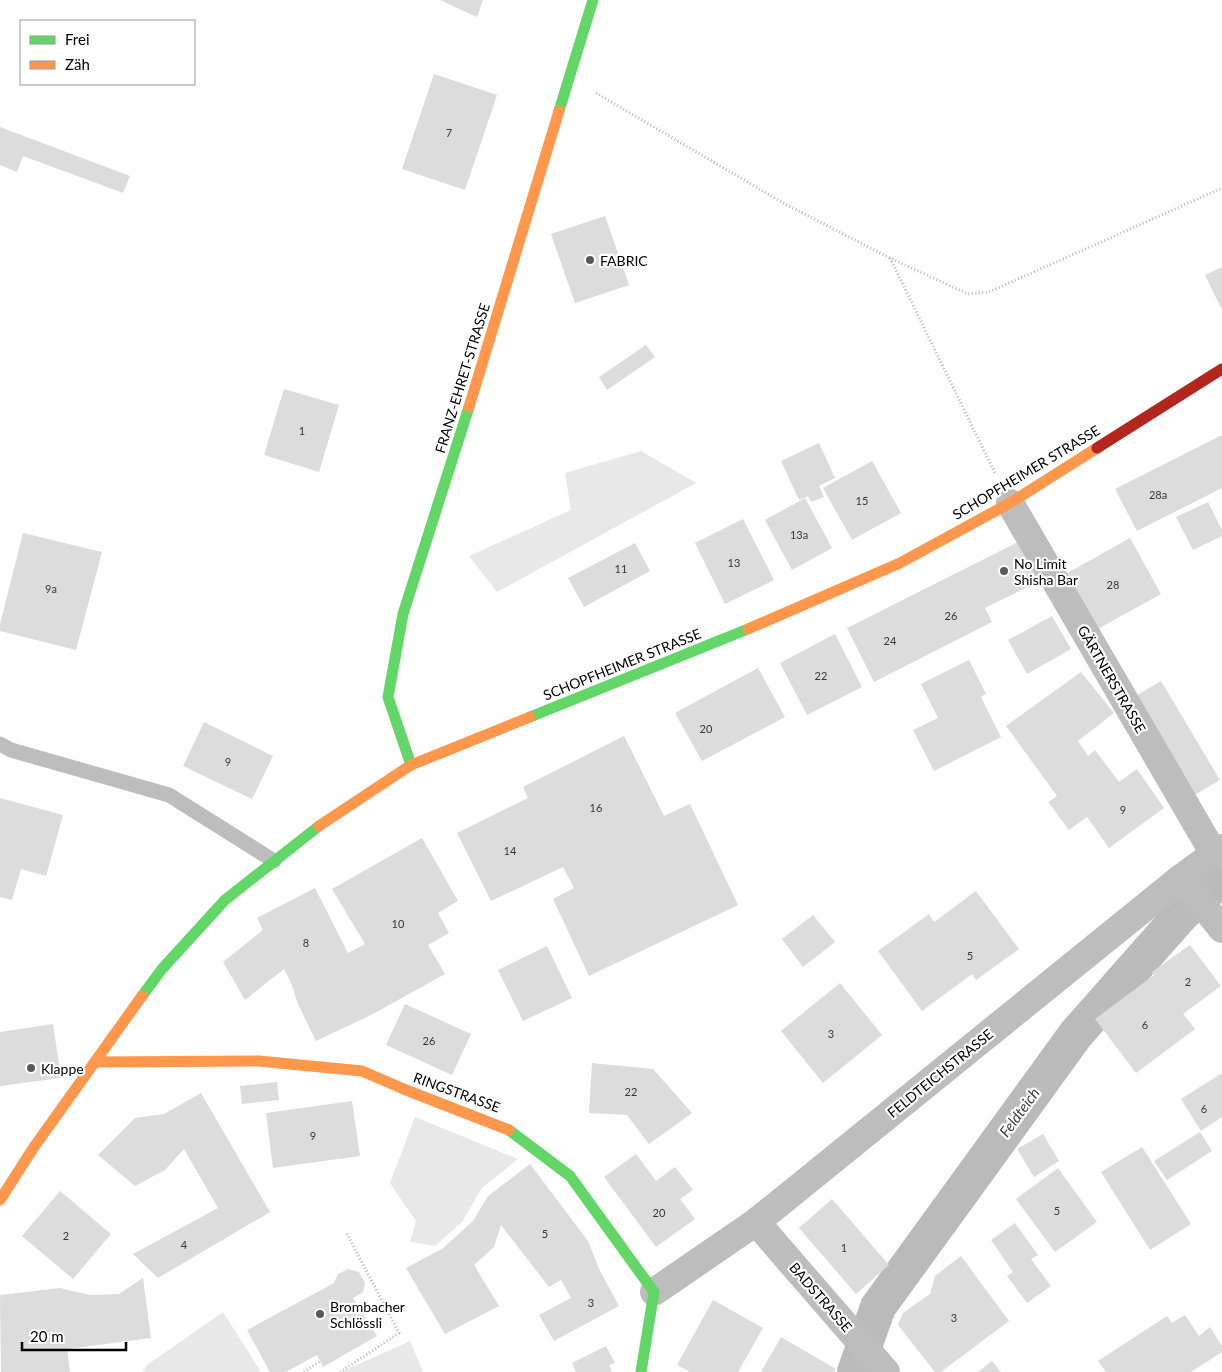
<svg xmlns="http://www.w3.org/2000/svg" width="1222" height="1372" viewBox="0 0 1222 1372" font-family="Lato,sans-serif">
<style>
.green{fill:#e8e8e8}
.lines{fill:none;stroke-linecap:round;stroke-linejoin:round}
.canal{stroke:#bababa;stroke-width:36}
.building{fill:#dcdcdc}
.path{stroke:#b8b8b8;stroke-width:3;stroke-dasharray:1 2.5;stroke-linecap:butt}
.lane{stroke:#bdbdbd;stroke-width:15}
.street{stroke:#bdbdbd;stroke-width:28}
.fast{stroke:#63d668;stroke-width:11}
.slow{stroke:#ff974d;stroke-width:11}
.jam{stroke:#b3261e;stroke-width:11}
.poi-dot{fill:#595959;stroke:#fff;stroke-width:2}
.labels{text-anchor:middle;dominant-baseline:central;stroke-width:4.5;stroke-linejoin:round;paint-order:stroke}
.number-label{font-size:11px;fill:#373737}
.poi-label{font-size:14px;fill:#000;stroke:#fff;text-anchor:start}
.street-label{font-size:14px;fill:#000;stroke:#fff}
.water-label{font-size:15px;font-style:italic;fill:#3e3e3e;stroke:#fff}
</style>
<rect width="100%" height="100%" fill="#fff"/>
<g class="green">
<polygon points="641,451 696,483 497,592 469,556 571,510 565,473"/>
<polygon points="415,1117 518,1159 482,1188 462,1222 435,1246 410,1242 416,1221 390,1183"/>
<polygon points="223,1312 261,1372 143,1372 147,1365"/>
<polygon points="410,1341 423,1372 341,1372"/>
</g>
<g class="lines">
<polyline class="canal" points="855,1372 878,1307 1076,1034 1181,915 1222,878"/>
</g>
<g class="building">
<polygon points="440,0 483,0 477,17"/>
<polygon points="434,74 497,95 465,190 402,169"/>
<polygon points="0,127 130,176 123,193 23,156 17,172 0,165"/>
<polygon points="605,216 629,285 575,303 551,234"/>
<polygon points="1222,267 1222,310 1205,275"/>
<polygon points="646,345 655,357 607,390 599,377"/>
<polygon points="284,389 339,405 319,472 264,455"/>
<polygon points="1222,435 1222,488 1137,531 1115,489"/>
<polygon points="819,443 835,478 819,486 824,497 811,502 808,496 799,500 781,461"/>
<polygon points="872,461 901,513 852,540 823,488"/>
<polygon points="805,498 832,548 792,570 765,520"/>
<polygon points="1208,502 1222,530 1222,536 1193,550 1176,517"/>
<polygon points="743,519 774,580 725,604 695,543"/>
<polygon points="23,533 102,552 76,650 0,631 0,624"/>
<polygon points="1130,538 1161,594 1096,630 1064,575"/>
<polygon points="1020,541 1040,581 985,608 992,622 874,682 847,628"/>
<polygon points="635,543 650,571 584,607 568,578"/>
<polygon points="1052,616 1071,649 1027,674 1008,640"/>
<polygon points="835,634 862,687 807,715 780,663"/>
<polygon points="969,660 986,694 981,697 1001,737 934,771 913,730 938,718 921,684"/>
<polygon points="758,668 785,717 702,761 675,713"/>
<polygon points="1081,672 1114,713 1078,741 1088,756 1095,750 1119,782 1137,769 1164,808 1109,848 1087,817 1069,830 1048,802 1057,796 1006,726"/>
<polygon points="1161,681 1220,780 1193,796 1134,697"/>
<polygon points="204,722 273,756 252,799 183,766"/>
<polygon points="624,736 664,816 690,804 738,905 589,976 553,899 574,888 563,867 491,901 457,833 528,798 523,787"/>
<polygon points="0,798 63,815 46,876 21,869 12,900 0,897"/>
<polygon points="422,838 458,901 438,913 449,933 428,945 445,974 371,1015 316,1041 298,1004 291,983 284,969 245,1000 223,962 263,930 257,918 315,888 348,953 365,944 332,889"/>
<polygon points="976,891 1019,949 976,980 972,974 922,1011 878,951 929,914 934,922"/>
<polygon points="813,915 835,942 803,967 782,939"/>
<polygon points="1190,945 1221,986 1183,1014 1195,1029 1136,1073 1095,1019 1154,975 1152,972"/>
<polygon points="547,946 572,998 523,1021 498,970"/>
<polygon points="840,983 882,1035 823,1083 781,1031"/>
<polygon points="405,1004 471,1034 452,1075 386,1045"/>
<polygon points="53,1024 61,1078 0,1086 0,1032"/>
<polygon points="592,1063 653,1069 692,1113 649,1144 627,1115 589,1113"/>
<polygon points="1222,1073 1222,1117 1201,1131 1181,1099"/>
<polygon points="277,1082 279,1100 242,1104 240,1086"/>
<polygon points="201,1093 270,1212 158,1278 133,1254 218,1208 184,1149 165,1170 135,1186 98,1155 135,1118 164,1114"/>
<polygon points="352,1101 360,1156 273,1168 266,1113"/>
<polygon points="1200,1132 1212,1151 1167,1180 1154,1161"/>
<polygon points="1043,1134 1059,1161 1034,1177 1017,1149"/>
<polygon points="1142,1147 1191,1224 1150,1250 1101,1172"/>
<polygon points="636,1154 656,1181 675,1167 693,1190 680,1199 695,1219 656,1247 604,1177"/>
<polygon points="530,1164 588,1241 599,1269 619,1306 554,1341 539,1315 571,1298 561,1280 549,1287 501,1225 494,1247 474,1265 499,1306 445,1334 406,1268 442,1249 473,1221 488,1196"/>
<polygon points="1058,1168 1097,1222 1055,1252 1016,1199"/>
<polygon points="60,1191 111,1234 73,1279 22,1236"/>
<polygon points="832,1199 889,1265 856,1294 799,1228"/>
<polygon points="1015,1223 1038,1255 1031,1259 1051,1286 1027,1303 1007,1276 1013,1272 991,1240"/>
<polygon points="961,1256 1009,1321 941,1372 935,1372 898,1325 903,1313 930,1294 935,1276"/>
<polygon points="348,1269 359,1272 365,1283 363,1292 353,1298 377,1336 323,1367 317,1355 286,1372 270,1372 247,1330 334,1283 338,1274"/>
<polygon points="143,1278 151,1338 67,1349 70,1372 1,1372 0,1295 60,1288 90,1295 119,1294"/>
<polygon points="713,1300 763,1328 738,1372 690,1372 677,1365"/>
<polygon points="1185,1315 1199,1336 1210,1327 1222,1346 1222,1352 1191,1372 1106,1372 1098,1361 1167,1316 1172,1323"/>
<polygon points="781,1337 836,1369 834,1372 761,1372"/>
<polygon points="606,1346 615,1363 609,1365 612,1372 576,1372 572,1363"/>
<polygon points="992,1361 1001,1372 978,1372"/>
</g>
<g class="lines">
<g class="path">
<polyline points="596,93 785,204 890,258 968,294 989,292 1222,188"/>
<polyline points="890,258 996,475"/>
<polyline points="304,1372 320,1361"/>
<polyline points="340,1372 399,1333 346,1232"/>
</g>
<polyline class="lane" points="0,744 11,750 169,795 274,861"/>
<g class="street">
<polyline points="1010,503 1214,854"/>
<polyline points="1181,878 1222,929"/>
<polyline points="756,1222 886,1372"/>
<polyline points="654,1292 756,1222 1181,878 1222,848"/>
</g>
<g class="fast">
<polyline points="559,111 593,0"/>
<polyline points="530,717 748,629"/>
<polyline points="411,765 388,697 403,614 469,407"/>
<polyline points="142,996 162,969 225,900 319,826"/>
<polyline points="509,1130 570,1176 654,1292 641,1372"/>
</g>
<g class="slow">
<polyline points="469,407 559,111"/>
<polyline points="748,629 900,563 1010,503 1097,448"/>
<polyline points="319,826 411,765 530,717"/>
<polyline points="95,1062 259,1061 362,1071 406,1090 509,1130"/>
<polyline points="0,1200 34,1147 142,996"/>
</g>
<polyline class="jam" points="1097,448 1222,369"/>
</g>
<g class="poi-dot">
<circle cx="590" cy="260" r="5"/>
<circle cx="1004" cy="571" r="5"/>
<circle cx="31" cy="1068" r="5"/>
<circle cx="320" cy="1314" r="5"/>
</g>
<g class="labels">
<g class="number-label">
<text x="449" y="132">7</text>
<text x="302" y="430">1</text>
<text x="1158" y="494">28a</text>
<text x="862" y="500">15</text>
<text x="799" y="534">13a</text>
<text x="734" y="562">13</text>
<text x="621" y="568">11</text>
<text x="1113" y="584">28</text>
<text x="51" y="588">9a</text>
<text x="951" y="615">26</text>
<text x="890" y="640">24</text>
<text x="821" y="675">22</text>
<text x="706" y="728">20</text>
<text x="228" y="761">9</text>
<text x="596" y="807">16</text>
<text x="1123" y="809">9</text>
<text x="510" y="850">14</text>
<text x="398" y="923">10</text>
<text x="306" y="942">8</text>
<text x="970" y="955">5</text>
<text x="1188" y="981">2</text>
<text x="1145" y="1024">6</text>
<text x="831" y="1033">3</text>
<text x="429" y="1040">26</text>
<text x="631" y="1091">22</text>
<text x="1204" y="1108">6</text>
<text x="313" y="1135">9</text>
<text x="1057" y="1210">5</text>
<text x="659" y="1212">20</text>
<text x="545" y="1233">5</text>
<text x="66" y="1235">2</text>
<text x="184" y="1244">4</text>
<text x="844" y="1247">1</text>
<text x="591" y="1302">3</text>
<text x="954" y="1317">3</text>
</g>
<g class="poi-label">
<text x="600" y="260">FABRIC</text>
<text x="1014" y="563">No Limit<tspan x="1014" dy="16">Shisha Bar</tspan></text>
<text x="41" y="1068">Klappe</text>
<text x="330" y="1306">Brombacher<tspan x="330" dy="16">Schlössli</tspan></text>
</g>
<g class="street-label">
<text transform="translate(462 378) rotate(-73)">FRANZ-EHRET-STRASSE</text>
<text transform="translate(1026 472) rotate(-31)">SCHOPFHEIMER STRASSE</text>
<text transform="translate(622 664) rotate(-22)">SCHOPFHEIMER STRASSE</text>
<text transform="translate(1112 679) rotate(60)">GÄRTNERSTRASSE</text>
<text transform="translate(940 1073) rotate(-39)">FELDTEICHSTRASSE</text>
<text transform="translate(457 1092) rotate(20)">RINGSTRASSE</text>
<text transform="translate(821 1297) rotate(49)">BADSTRASSE</text>
</g>
<g class="water-label">
<text transform="translate(1019 1112) rotate(-54)">Feldteich</text>
</g>
</g>
<rect x="20" y="20" width="175" height="65" fill="#ffffff" stroke="#999999"/>
<rect x="30" y="36" width="25" height="8" fill="#63d668" stroke="#999999"/>
<text x="65" y="45" font-size="15" fill="#000000">Frei</text>
<rect x="30" y="61" width="25" height="8" fill="#ff974d" stroke="#999999"/>
<text x="65" y="70" font-size="15" fill="#000000">Zäh</text>
<path d="M22 1342v8h104v-8" fill="none" stroke="#000000" stroke-width="2.5"/>
<text x="30" y="1342" font-size="15" fill="#000000" stroke="#ffffff" stroke-width="4" paint-order="stroke">20 m</text>
</svg>
